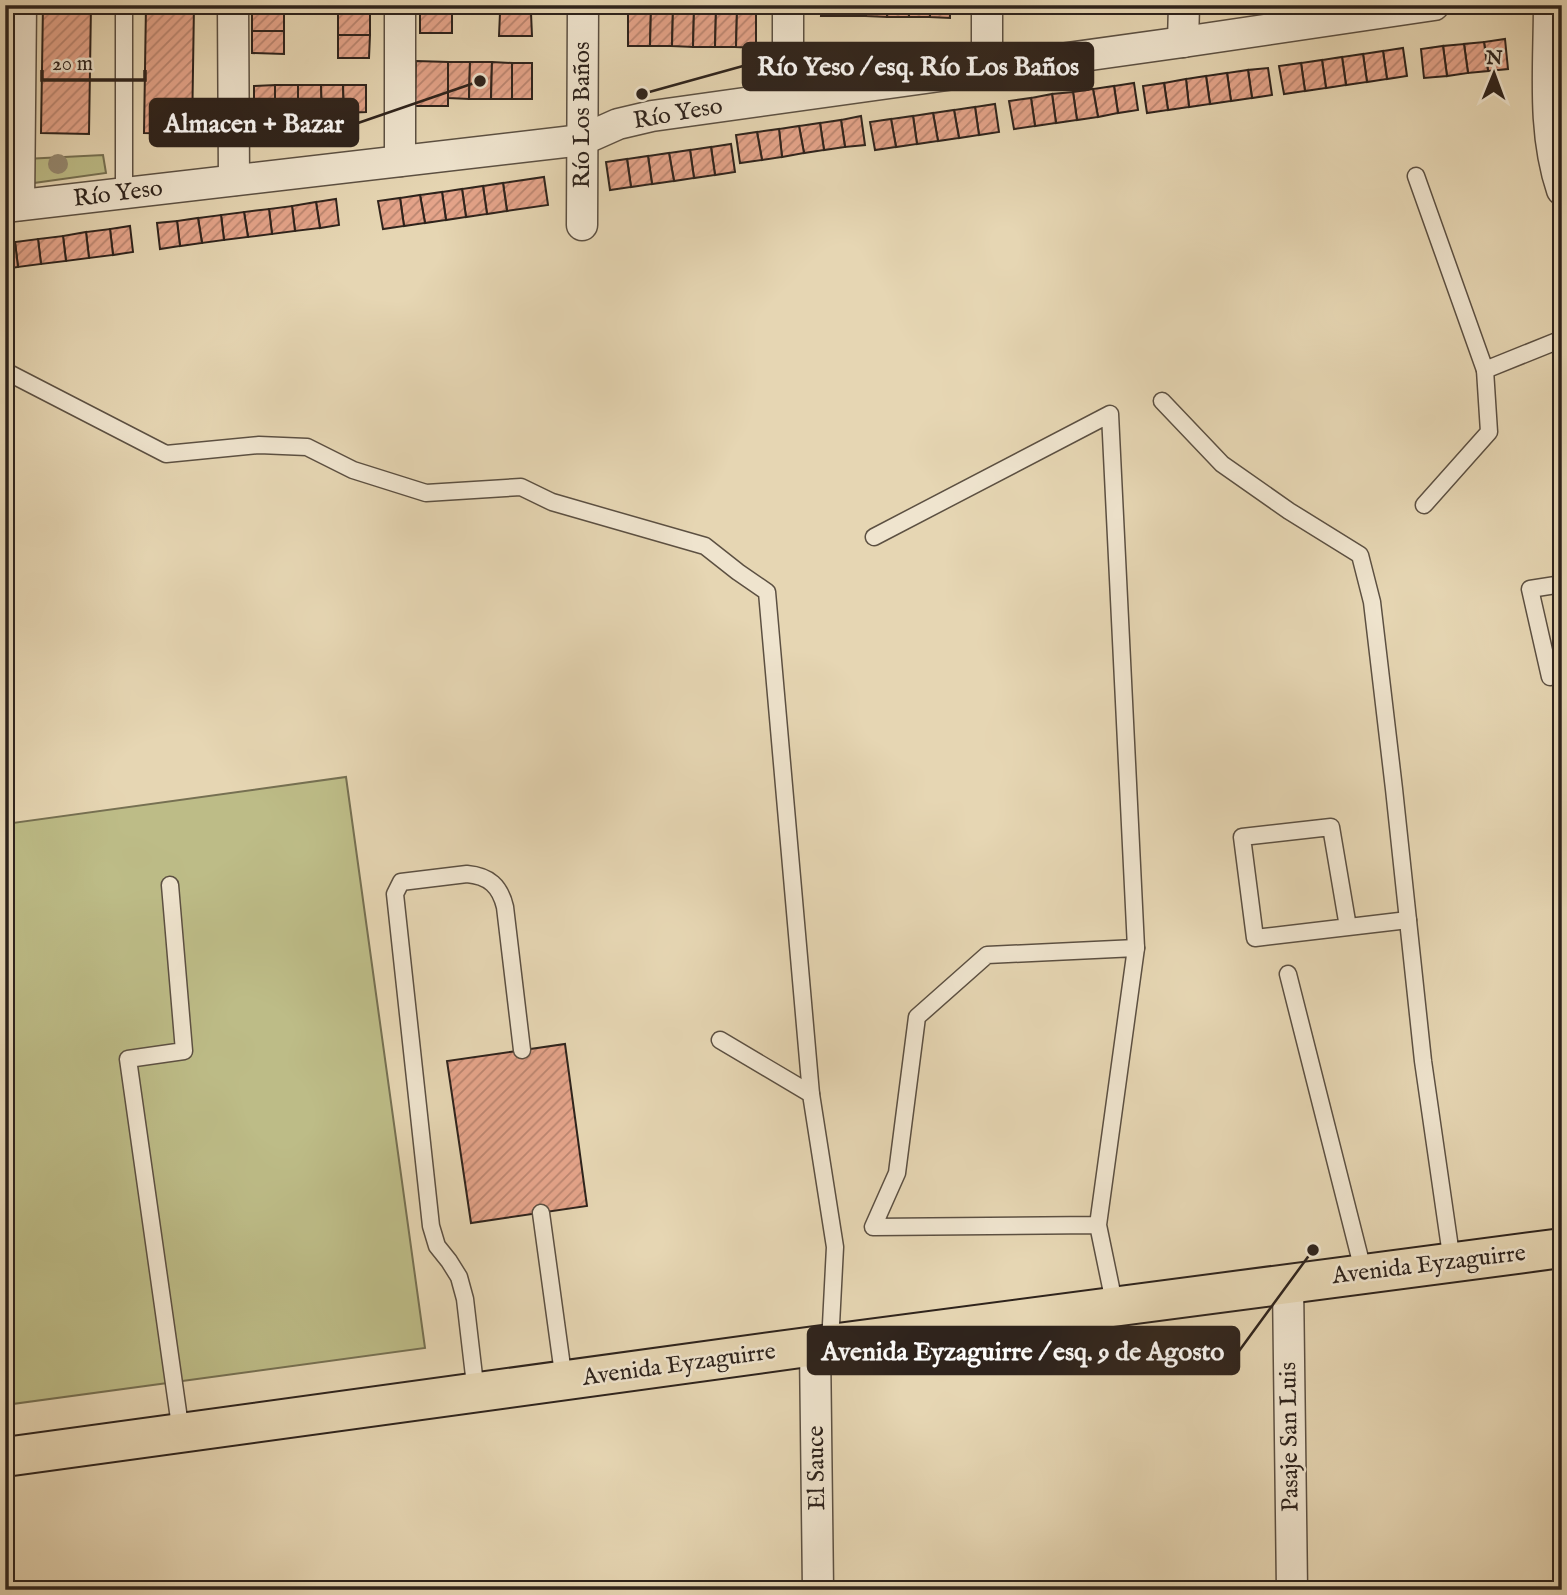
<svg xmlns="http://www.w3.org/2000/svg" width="1567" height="1595" viewBox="0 0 1567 1595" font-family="'IM FELL English',serif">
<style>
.green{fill:#bdbc87;stroke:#767052;stroke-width:2}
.building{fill:url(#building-hatch);stroke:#2e231c;stroke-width:2}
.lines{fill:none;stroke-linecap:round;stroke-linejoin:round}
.lane-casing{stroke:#5c5042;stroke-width:19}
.street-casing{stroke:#5c5042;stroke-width:33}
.primary-casing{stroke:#2e231c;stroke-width:42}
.lane{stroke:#efe4ce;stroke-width:16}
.street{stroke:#efe4ce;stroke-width:30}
.primary{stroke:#e6d6b3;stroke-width:38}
.tree{fill:#95886f}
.labels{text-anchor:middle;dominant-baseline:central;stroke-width:5;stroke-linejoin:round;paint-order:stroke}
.street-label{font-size:24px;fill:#2e231c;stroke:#efe4ce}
.leader{fill:none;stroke:#2e231c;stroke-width:2.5}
.callout-dot{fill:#2e231c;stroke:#efe4ce;stroke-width:2.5}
.callout{fill:#2e231c;stroke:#2e231c;stroke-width:2.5}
.callout-label{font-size:26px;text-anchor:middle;font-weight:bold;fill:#fff}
</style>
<defs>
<pattern id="building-hatch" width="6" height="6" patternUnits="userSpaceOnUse" patternTransform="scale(1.75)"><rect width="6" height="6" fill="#e5a48a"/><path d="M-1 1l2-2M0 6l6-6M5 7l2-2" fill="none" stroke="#ba8570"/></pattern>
</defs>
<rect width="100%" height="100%" fill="#e6d6b3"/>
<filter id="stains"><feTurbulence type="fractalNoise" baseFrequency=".00286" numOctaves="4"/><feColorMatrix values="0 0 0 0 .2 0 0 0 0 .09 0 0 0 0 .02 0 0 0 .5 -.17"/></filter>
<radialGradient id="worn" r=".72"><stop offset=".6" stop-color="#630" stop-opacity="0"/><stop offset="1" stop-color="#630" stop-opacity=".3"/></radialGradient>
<g class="green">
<polygon points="103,155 106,173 5,187 5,160"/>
<polygon points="346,777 425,1348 5,1405 5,824"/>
</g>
<g class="building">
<polygon points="43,5 91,5 89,134 41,133"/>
<polygon points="146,5 194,5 192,134 144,133"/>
<rect x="252" y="5" width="32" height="3"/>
<polygon points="338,5 370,5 370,13 338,12"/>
<rect x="420" y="5" width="32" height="5"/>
<polygon points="500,5 532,5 531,13 500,13"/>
<polygon points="822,5 844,5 844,16 821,16"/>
<rect x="844" y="5" width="22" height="11"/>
<polygon points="866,5 888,5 887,17 866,16"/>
<polygon points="888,5 909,5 909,17 887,17"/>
<rect x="909" y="5" width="21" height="12"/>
<polygon points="930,5 950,5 950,18 930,17"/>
<rect x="252" y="8" width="32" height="23"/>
<polygon points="628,9 651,9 650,46 628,46"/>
<polygon points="651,9 673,9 672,46 650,46"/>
<polygon points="673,9 694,10 693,47 672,46"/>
<rect x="420" y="10" width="32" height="23"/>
<polygon points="694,10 716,10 715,47 693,47"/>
<polygon points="716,10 737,11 736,47 715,47"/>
<polygon points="737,11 756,12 756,48 736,47"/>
<polygon points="338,12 370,13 370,35 338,35"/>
<polygon points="500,13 531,13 532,36 499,36"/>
<polygon points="252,31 284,31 284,54 252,53"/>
<polygon points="338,35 370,35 369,58 338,58"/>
<polygon points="1505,39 1508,69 1488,71 1484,42"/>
<polygon points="1484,42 1488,71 1468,73 1464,44"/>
<polygon points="1464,44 1468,73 1447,76 1443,46"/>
<polygon points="1443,46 1447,76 1424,78 1421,49"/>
<polygon points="1403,48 1407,76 1387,79 1383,51"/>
<polygon points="1383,51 1387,79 1367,82 1363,54"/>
<polygon points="1363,54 1367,82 1346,85 1342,57"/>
<polygon points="1342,57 1346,85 1326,88 1322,60"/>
<polygon points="1322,60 1326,88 1305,91 1301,63"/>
<polygon points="416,61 448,62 448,106 415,106"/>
<polygon points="448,62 470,62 469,99 448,98"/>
<polygon points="470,62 492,62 491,99 469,99"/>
<polygon points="492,62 512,63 512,99 491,99"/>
<rect x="512" y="63" width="20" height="36"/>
<polygon points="1301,63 1305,91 1284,94 1279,66"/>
<polygon points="1268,68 1272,95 1252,98 1248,70"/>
<polygon points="1248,70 1252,98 1231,101 1227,73"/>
<polygon points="1227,73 1231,101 1210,104 1206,76"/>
<polygon points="1206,76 1210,104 1189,107 1186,79"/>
<polygon points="1186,79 1189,107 1168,110 1164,83"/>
<polygon points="1134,83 1138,110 1118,113 1114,86"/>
<polygon points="1164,83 1168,110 1147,113 1143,86"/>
<polygon points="275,85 275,113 254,113 254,86"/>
<rect x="275" y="85" width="23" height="28"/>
<polygon points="298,85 321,85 322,113 298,113"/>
<polygon points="321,85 343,85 344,113 322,113"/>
<polygon points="343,85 366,85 366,112 344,113"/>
<polygon points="1114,86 1118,113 1098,117 1093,89"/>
<polygon points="1093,89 1098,117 1077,120 1073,92"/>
<polygon points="1073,92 1077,120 1056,123 1052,94"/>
<polygon points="1052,94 1056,123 1035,126 1031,98"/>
<polygon points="1031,98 1035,126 1014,129 1009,101"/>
<polygon points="995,104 999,132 979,135 975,107"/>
<polygon points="975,107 979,135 959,138 954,110"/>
<polygon points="954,110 959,138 938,141 933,113"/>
<polygon points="933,113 938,141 917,144 913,116"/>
<polygon points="861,116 865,145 845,147 841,120"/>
<polygon points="913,116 917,144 896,147 891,119"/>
<polygon points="891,119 896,147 875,150 870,122"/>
<polygon points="841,120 845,147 824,150 820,123"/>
<polygon points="820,123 824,150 804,153 799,126"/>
<polygon points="799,126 804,153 782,157 779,129"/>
<polygon points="779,129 782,157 762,160 757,132"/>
<polygon points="757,132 762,160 740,163 736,135"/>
<polygon points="731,144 735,172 715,175 711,147"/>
<polygon points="711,147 715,175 694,178 690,150"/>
<polygon points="690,150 694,178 674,181 669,153"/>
<polygon points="669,153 674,181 652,184 648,156"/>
<polygon points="648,156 652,184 631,187 627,159"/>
<polygon points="627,159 631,187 610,190 606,162"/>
<polygon points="544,177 548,205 507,211 503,183"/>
<polygon points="503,183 507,211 487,214 483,186"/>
<polygon points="483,186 487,214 466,217 462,189"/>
<polygon points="462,189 466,217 446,220 442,192"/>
<polygon points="442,192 446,220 425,223 420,195"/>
<polygon points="420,195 425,223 404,226 400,198"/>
<polygon points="400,198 404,226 383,229 378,201"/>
<polygon points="336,199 339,225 320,228 316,202"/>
<polygon points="316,202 320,228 295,231 292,206"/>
<polygon points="292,206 295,231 272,234 269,209"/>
<polygon points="269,209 272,234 248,237 244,212"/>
<polygon points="244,212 248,237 224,240 221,215"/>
<polygon points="221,215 224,240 202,243 198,218"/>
<polygon points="198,218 202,243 180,246 177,221"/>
<polygon points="177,221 180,246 160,249 157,223"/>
<polygon points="130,226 133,252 113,255 110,229"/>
<polygon points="110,229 113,255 89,258 86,232"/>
<polygon points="86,232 89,258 66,261 63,236"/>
<polygon points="63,236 66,261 41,264 38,239"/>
<polygon points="38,239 41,264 18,267 15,242"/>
<polygon points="15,242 18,267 5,269 5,243"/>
<polygon points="565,1044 587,1206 471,1223 447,1061"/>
</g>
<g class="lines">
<defs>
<g id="lane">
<polyline points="124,5 124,193"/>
<polyline points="1416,176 1485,370 1562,339"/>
<polyline points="5,371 166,454 259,445 307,447 353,470 426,493 521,487 552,502 705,546 738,572 767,592 811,1094"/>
<polyline points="1162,401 1222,464 1289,511 1360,555 1372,602 1394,789 1423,1061 1452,1262"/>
<polyline points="1424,505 1489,432 1485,370"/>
<polyline points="874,537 1110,414 1136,948"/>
<polyline points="1562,584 1530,589 1550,677 1562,674"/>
<polyline points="170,885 184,1051 128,1059 181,1433"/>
<polyline points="1348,927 1331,827 1242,837 1255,938 1408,920"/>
<polyline points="1288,974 1364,1274"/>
<polyline points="720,1040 811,1094 835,1247 830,1344"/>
<polyline points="541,1213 564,1381"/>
<polyline points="1098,1225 873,1227 897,1173 917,1017 987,955 1136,948 1098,1225 1115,1307"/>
<path d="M 476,1393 L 465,1299 L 459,1277 L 449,1261 L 437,1246 L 431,1226 L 395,894 L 401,882 L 467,874 C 489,876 500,886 505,907 L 522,1050"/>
</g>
<g id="street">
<polyline points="233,5 234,180"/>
<polyline points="400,5 400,161"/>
<polyline points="987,5 987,69"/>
<path d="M 1549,5 C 1549,67 1542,131 1562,190"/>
<polyline points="1183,42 1184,5"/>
<polyline points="788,96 788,5"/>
<polyline points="19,205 21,5"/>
<polyline points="5,207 582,140 618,124 652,116 1183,42 1434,5"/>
<polyline points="582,225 583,5"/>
<polyline points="1288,1284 1292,1590"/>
<polyline points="815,1346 818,1590"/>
</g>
<polyline id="primary" points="5,1457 815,1346 1562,1248"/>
</defs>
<use href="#lane" class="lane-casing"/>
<use href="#street" class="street-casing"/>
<use href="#primary" class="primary-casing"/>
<use href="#lane" class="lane"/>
<use href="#street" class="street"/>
<use href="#primary" class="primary"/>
</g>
<circle class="tree" cx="58" cy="164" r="10"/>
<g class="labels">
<g class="street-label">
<text transform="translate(678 114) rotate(-10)">Río Yeso</text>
<text transform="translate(582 115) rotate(-90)">Río Los Baños</text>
<text transform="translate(118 194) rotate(-7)">Río Yeso</text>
<text transform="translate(1429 1265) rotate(-7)">Avenida Eyzaguirre</text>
<text transform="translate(679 1365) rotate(-8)">Avenida Eyzaguirre</text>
<text transform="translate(1290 1437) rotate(-91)">Pasaje San Luis</text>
<text transform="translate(817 1468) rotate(-91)">El Sauce</text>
</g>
</g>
<path class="leader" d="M642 94L743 66M480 81L358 123M1313 1250L1239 1351"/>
<g class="callout-dot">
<circle cx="642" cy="94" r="7"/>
<circle cx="480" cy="81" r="7"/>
<circle cx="1313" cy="1250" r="7"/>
</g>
<g class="callout">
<rect x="743" y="43" width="350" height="47" rx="7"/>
<rect x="150" y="99" width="208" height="47" rx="7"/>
<rect x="808" y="1327" width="431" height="47" rx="7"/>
</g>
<g class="callout-label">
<text x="918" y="75">Río Yeso / esq. Río Los Baños</text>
<text x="254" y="132">Almacen + Bazar</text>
<text x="1023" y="1360">Avenida Eyzaguirre / esq. 9 de Agosto</text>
</g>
<rect width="1567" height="1595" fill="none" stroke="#e6d6b3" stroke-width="28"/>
<rect x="7" y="7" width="1553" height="1581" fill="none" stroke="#2e231c" stroke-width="3.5"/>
<rect x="14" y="14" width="1539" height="1567" fill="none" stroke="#2e231c" stroke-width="2"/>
<g transform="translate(1494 74) rotate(1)" stroke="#efe4ce" stroke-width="5" paint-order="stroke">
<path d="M0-5L12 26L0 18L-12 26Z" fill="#2e231c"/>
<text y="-10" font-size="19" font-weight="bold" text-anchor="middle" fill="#2e231c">N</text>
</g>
<path d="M42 70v10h103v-10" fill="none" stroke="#2e231c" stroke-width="3.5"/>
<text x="52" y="70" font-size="21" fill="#2e231c" stroke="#efe4ce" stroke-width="5" paint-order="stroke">20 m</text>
<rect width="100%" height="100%" filter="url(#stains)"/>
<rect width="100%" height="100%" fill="url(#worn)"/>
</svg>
